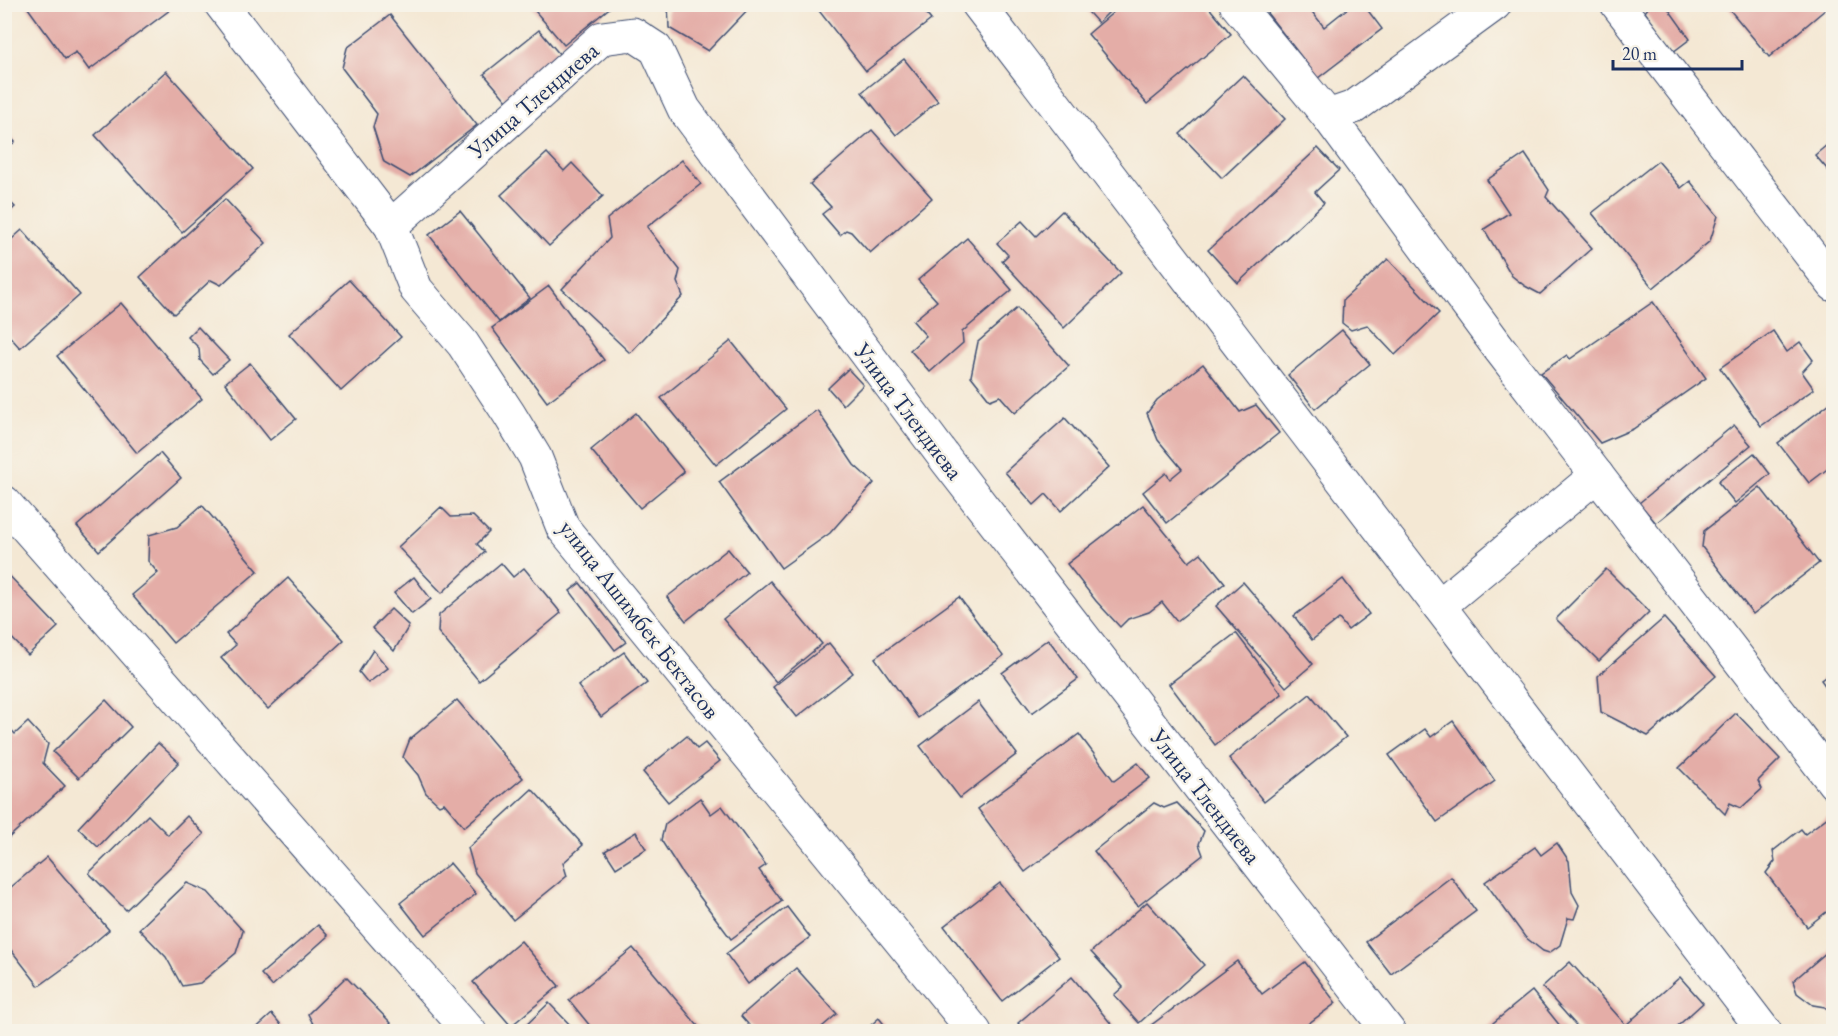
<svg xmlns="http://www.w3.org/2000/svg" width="1838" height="1036" viewBox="0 0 1838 1036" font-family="'EB Garamond',serif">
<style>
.building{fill:#e4ada7}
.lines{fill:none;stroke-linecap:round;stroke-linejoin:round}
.street-casing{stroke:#3c4b70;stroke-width:35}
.street{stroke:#fff;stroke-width:33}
.labels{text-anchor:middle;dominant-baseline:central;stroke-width:5;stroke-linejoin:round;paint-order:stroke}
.street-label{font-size:24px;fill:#1b2f5e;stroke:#f7f3e8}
</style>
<rect width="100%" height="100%" fill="#f7f3e8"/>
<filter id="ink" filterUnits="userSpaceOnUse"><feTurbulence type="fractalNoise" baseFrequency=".0167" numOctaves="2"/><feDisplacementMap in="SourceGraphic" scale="12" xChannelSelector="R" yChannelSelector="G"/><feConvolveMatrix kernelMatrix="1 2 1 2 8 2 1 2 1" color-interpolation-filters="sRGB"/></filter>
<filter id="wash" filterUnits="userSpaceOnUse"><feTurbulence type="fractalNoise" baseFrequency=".008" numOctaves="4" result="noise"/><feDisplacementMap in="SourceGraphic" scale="24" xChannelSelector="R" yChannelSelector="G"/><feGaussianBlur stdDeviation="1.35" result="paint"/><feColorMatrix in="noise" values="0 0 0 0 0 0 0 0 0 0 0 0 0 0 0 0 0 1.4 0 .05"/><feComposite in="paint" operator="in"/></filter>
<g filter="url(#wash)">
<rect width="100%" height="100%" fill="#f4e8d4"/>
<g id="blocks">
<g class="building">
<polygon points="25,4 178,4 89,70 76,52 65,59"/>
<polygon points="668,4 753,4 708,51 669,28"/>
<polygon points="820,4 918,4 931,20 866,71 816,7"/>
<polygon points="1081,4 1117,4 1098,23"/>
<polygon points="1123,4 1206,4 1231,34 1147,104 1088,34"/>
<polygon points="1278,4 1306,4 1324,27 1353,4 1363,4 1382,29 1318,78 1267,13"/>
<polygon points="1651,4 1665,4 1690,39 1673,52 1645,12"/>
<polygon points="1725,4 1822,4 1826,9 1769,57"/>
<polygon points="530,5 613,5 564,45"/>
<polygon points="390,15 477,125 410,177 384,162 373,127 377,114 342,68 347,48"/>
<polygon points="539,30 566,62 512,107 484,74"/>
<polygon points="904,59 938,101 896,135 862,92"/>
<polygon points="166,71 253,169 182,232 95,135"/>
<polygon points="1243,75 1285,119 1222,178 1180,134"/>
<polygon points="872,130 932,198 870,253 851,232 846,230 840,235 822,214 831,207 810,184"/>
<polygon points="4,131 15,142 4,151"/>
<polygon points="1834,139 1834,177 1815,155"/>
<polygon points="1318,148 1339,170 1315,192 1324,203 1238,283 1208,250"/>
<polygon points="547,153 564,171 572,163 603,196 549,246 501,195"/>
<polygon points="1525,154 1549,190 1546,197 1592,248 1540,294 1525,286 1512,276 1484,229 1509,213 1487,180"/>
<polygon points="682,160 701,184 647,227 680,270 677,282 683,296 630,353 562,289 610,238 607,219"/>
<polygon points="1658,161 1681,188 1690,181 1718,216 1710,241 1653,288 1592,213"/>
<polygon points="4,196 15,207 4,217"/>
<polygon points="225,199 266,243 221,285 211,280 174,314 140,277"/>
<polygon points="460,211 530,298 499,322 429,235"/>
<polygon points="1062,211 1121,273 1064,328 1002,261 1008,255 997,243 1022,221 1036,236"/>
<polygon points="22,230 80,295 20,348 4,330 4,246"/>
<polygon points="967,238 1012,290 962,332 963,343 930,372 910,350 926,336 913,321 937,301 918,280"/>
<polygon points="1388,259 1439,313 1395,355 1367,325 1351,330 1342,323 1343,300"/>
<polygon points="349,280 401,337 341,391 289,334"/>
<polygon points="549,286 604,360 547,402 492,328"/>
<polygon points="1653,302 1706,378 1633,429 1600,443 1541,373 1567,355 1570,359"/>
<polygon points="121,303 202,399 137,453 57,356"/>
<polygon points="1017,308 1069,366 1015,413 1000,396 990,400 971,376 978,342"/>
<polygon points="198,327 229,360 213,374 200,360 199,348 188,337"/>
<polygon points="1342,330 1370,364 1315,409 1288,375"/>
<polygon points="1773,331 1787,352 1800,342 1813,360 1802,372 1814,389 1761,426 1720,368"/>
<polygon points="731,341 786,409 716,465 661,398"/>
<polygon points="250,363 296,419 270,440 225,383"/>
<polygon points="1203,364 1240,412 1256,405 1279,433 1167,523 1143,492 1166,473 1170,479 1182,469 1158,440 1147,413 1157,400"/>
<polygon points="848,369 863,385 843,405 828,388"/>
<polygon points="1834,400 1834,464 1809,483 1778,443"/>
<polygon points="817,410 854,465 874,483 830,533 781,568 719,482"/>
<polygon points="636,413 684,472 640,508 591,450"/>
<polygon points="1065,418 1109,467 1061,511 1046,494 1034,505 1005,472"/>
<polygon points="1734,425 1751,445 1656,523 1639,503"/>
<polygon points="160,453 181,478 99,551 77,526"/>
<polygon points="1754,453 1770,474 1735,503 1718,482"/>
<polygon points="1760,487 1819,563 1753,614 1702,547 1704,531"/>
<polygon points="202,505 258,571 173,643 132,595 158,573 148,561 149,535 177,527"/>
<polygon points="1143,505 1189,562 1201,553 1225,583 1177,621 1162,602 1149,612 1128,619 1120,627 1096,601 1067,564"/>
<polygon points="441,507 451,517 473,516 489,532 477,544 485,552 442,593 398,547"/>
<polygon points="728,549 747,572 686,621 667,597"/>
<polygon points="501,563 513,577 524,568 561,613 479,681 438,632 439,615"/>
<polygon points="1606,569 1649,612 1599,661 1556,619"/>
<polygon points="4,570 58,627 28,655 7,633 8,626 4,622"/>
<polygon points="414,577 431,599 412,614 394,593"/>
<polygon points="288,578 344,640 268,709 221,658 236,645 226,634"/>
<polygon points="1343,579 1369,614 1348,630 1339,619 1312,640 1294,616"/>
<polygon points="770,581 822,644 776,682 723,619"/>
<polygon points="1243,582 1313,664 1286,687 1216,606"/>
<polygon points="580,583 626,642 615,650 570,591"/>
<polygon points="959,597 1003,656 918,718 875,658"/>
<polygon points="391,609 409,626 394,651 372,628"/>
<polygon points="1664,618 1716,676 1648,736 1601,712 1598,676"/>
<polygon points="1236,633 1282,694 1215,745 1169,684"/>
<polygon points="1048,639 1078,679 1032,713 1002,673"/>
<polygon points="829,643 853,673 797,717 773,687"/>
<polygon points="373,650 388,668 368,683 359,672"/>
<polygon points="624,652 647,683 601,717 578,686"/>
<polygon points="1834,671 1834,698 1821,680"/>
<polygon points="1310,694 1346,737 1264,802 1229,758"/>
<polygon points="106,700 131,727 79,778 53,752"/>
<polygon points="457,700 523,778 464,827 444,803 439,805 426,793 418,775 403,757 410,739"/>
<polygon points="978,702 1017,754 960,798 920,746"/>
<polygon points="1736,713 1780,759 1758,781 1762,789 1741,808 1730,803 1725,814 1679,768"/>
<polygon points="1453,721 1495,781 1437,822 1389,755 1425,729 1431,737"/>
<polygon points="4,722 15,734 28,722 48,744 43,763 65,786 4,842"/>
<polygon points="1079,734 1114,781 1138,763 1150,778 1025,872 978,809"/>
<polygon points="687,736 697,749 705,743 720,761 668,802 643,772"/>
<polygon points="158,743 179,762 98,847 78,828"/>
<polygon points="532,789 583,845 563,863 567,876 513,920 475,873 468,848"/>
<polygon points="700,798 711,814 722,806 766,865 759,870 782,901 731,939 682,873 661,840 665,824"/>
<polygon points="1154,803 1164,808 1177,803 1204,831 1199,844 1203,855 1138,906 1094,851"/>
<polygon points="1832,814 1834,906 1807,927 1766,873 1775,861 1773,851 1801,829 1805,834"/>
<polygon points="148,815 168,835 187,816 204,834 126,910 89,873"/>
<polygon points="636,832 646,849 616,868 605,851"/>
<polygon points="1557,843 1569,861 1572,892 1579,905 1574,919 1568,918 1560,945 1549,953 1543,951 1525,937 1485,882 1535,847 1541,855"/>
<polygon points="47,857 109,930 68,965 39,986 4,941 4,893"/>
<polygon points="450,863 476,894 425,935 400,903"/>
<polygon points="1451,877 1476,911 1391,974 1366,942"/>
<polygon points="187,883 208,892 243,931 236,953 200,983 182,986 166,957 139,929"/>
<polygon points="1000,883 1059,957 1002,1001 944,926"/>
<polygon points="1147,902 1204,965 1139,1023 1114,995 1123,987 1091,952"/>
<polygon points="787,907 810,937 748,984 726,954"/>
<polygon points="318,925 328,936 272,986 261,974"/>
<polygon points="521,941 559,986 511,1026 473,982"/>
<polygon points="1834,946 1834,1017 1825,1007 1813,1005 1797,993 1793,981"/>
<polygon points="633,948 703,1032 595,1032 569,1000"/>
<polygon points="1237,961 1262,994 1305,962 1336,1003 1297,1032 1269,1032 1266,1030 1264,1032 1153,1032 1150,1026"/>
<polygon points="1570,962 1626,1025 1680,977 1703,1003 1671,1032 1582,1032 1542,987"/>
<polygon points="796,968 837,1014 816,1032 755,1032 741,1016"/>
<polygon points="346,977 391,1023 382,1032 299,1032 313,1024 308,1014"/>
<polygon points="1072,977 1118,1032 1025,1032 1018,1023"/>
<polygon points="1532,991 1565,1032 1482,1032"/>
<polygon points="549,1003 574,1029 571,1032 519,1032"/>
<polygon points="272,1014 287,1032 252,1032"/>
<polygon points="879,1018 890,1032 863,1032"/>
</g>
</g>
</g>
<g filter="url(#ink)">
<use href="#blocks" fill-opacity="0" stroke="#3c4b70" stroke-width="1.5"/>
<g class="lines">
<defs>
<g id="street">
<polyline points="221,4 391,226 416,289 463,344 509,414 535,457 563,528 975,1032"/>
<polyline points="978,4 1765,1032"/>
<polyline points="1236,4 1328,116"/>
<polyline points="1495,4 1354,107 1328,116 1499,348 1834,783"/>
<polyline points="1617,4 1834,285"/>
<polyline points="391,226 602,38 633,34 656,49 684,109 947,461 1389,1032"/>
<polyline points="4,502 470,1032"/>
<polyline points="1439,606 1597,475"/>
</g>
</defs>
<use href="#street" class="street-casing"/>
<use href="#street" class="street"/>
</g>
</g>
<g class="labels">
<g class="street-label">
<text transform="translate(533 100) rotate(-41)">Улица Тлендиева</text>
<text transform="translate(909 411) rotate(53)">Улица Тлендиева</text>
<text transform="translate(640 619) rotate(52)">улица Ашимбек Бектасов</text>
<text transform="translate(1206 796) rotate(52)">Улица Тлендиева</text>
</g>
</g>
<rect width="1838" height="1036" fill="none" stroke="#f7f3e8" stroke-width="24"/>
<path d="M1613 60v9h129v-9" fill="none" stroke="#1b2f5e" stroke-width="3"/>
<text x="1622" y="60" font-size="18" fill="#1b2f5e" stroke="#f7f3e8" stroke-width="4.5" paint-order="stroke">20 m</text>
</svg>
